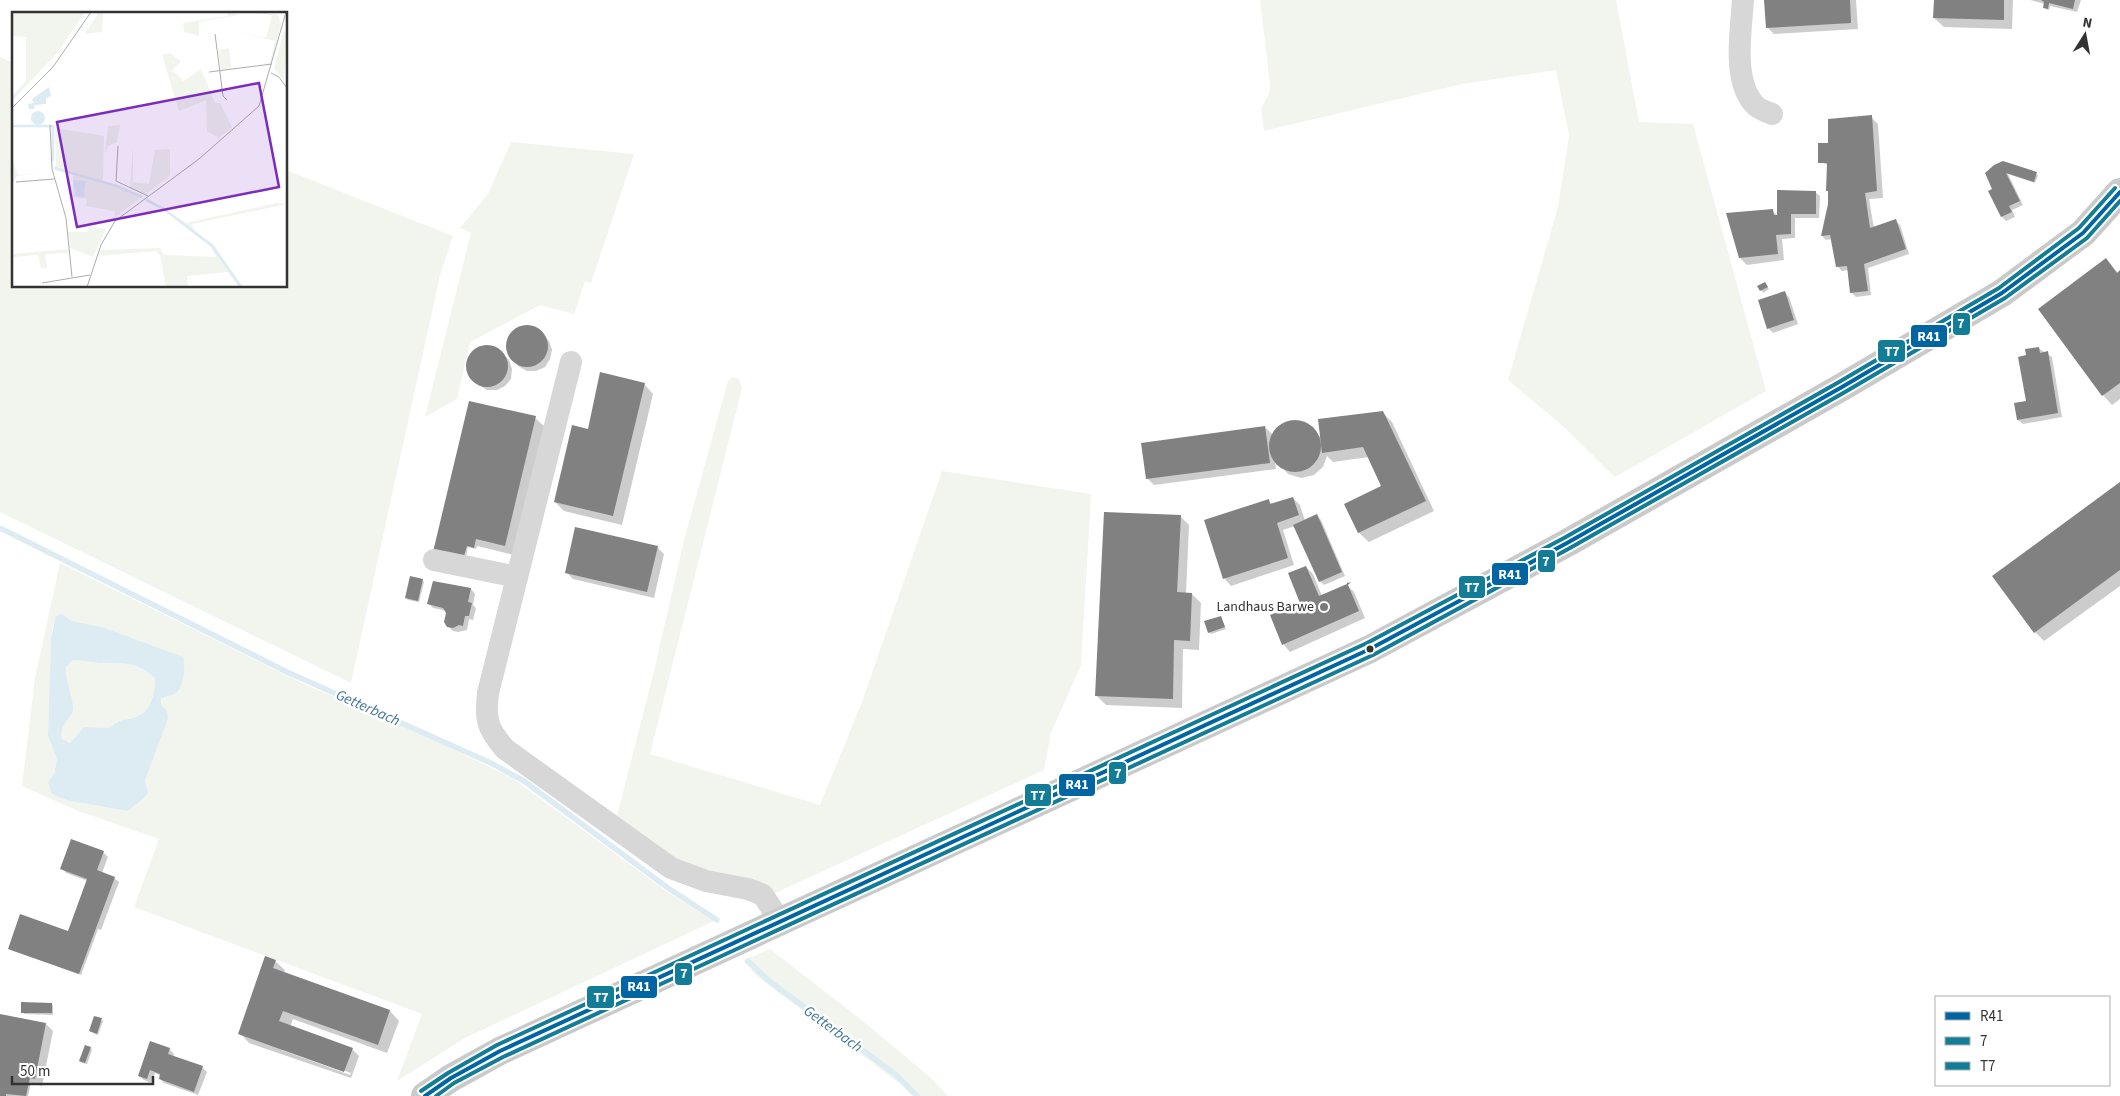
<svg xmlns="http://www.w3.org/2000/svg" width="2120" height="1096" viewBox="0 0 2120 1096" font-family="'Source Sans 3',sans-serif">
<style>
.green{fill:#f1f5ed;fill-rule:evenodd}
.water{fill:#ddebf3;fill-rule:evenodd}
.shadow{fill:#0003;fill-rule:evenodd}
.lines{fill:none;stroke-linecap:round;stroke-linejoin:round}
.stream{stroke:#ddebf3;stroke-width:5.5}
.building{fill:#818181}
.minor{stroke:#d7d7d7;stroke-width:22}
.major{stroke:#cacaca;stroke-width:28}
.bus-1-casing{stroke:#fff;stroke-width:8}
.bus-2-casing{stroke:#fff;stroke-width:8}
.bus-3-casing{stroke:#fff;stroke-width:8}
.bus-1{stroke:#0065a1;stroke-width:4}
.bus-2{stroke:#137c97;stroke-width:4}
.bus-3{stroke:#137c97;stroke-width:4}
.poi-dot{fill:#7a7a7a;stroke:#fff;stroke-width:2}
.bus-dot{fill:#333;stroke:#fff;stroke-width:2}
.labels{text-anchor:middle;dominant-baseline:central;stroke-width:5;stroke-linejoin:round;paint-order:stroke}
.poi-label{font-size:14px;fill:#333;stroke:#fff;text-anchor:end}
.water-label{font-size:15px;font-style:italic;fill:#3f7597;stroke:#fff}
.inset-river{fill:none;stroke:#ddebf3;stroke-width:2.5}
.inset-road{fill:none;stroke:#adadad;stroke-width:1}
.view{fill:#7b2cbf;fill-opacity:0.15;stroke:#7b2cbf;stroke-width:2.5}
.inset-edge{fill:none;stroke:#333;stroke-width:2.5}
.line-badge{stroke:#fff;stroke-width:2}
.badge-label{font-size:14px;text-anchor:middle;font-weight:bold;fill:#fff}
</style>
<rect width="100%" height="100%" fill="#fff"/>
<g class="green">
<polygon points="1260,0 1616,0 1639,122 1693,124 1766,391 1615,477 1566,429 1508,380 1558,207 1569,136 1556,70 1462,84 1264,131 1261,108 1269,94 1270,84"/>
<polygon points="0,57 14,63 14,286 286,286 286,170 453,236 440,275 351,683 0,512"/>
<polygon points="511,142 634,154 591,283 585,281 574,314 540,305 470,342 457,399 425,417 471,233 460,228 488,194"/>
<polygon points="733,377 739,379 742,388 650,754 820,805 862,702 942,471 1091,494 1081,665 1051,733 1044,770 764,898 684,870 616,820 655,667 684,540 728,381"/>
<path d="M 60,563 L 302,683 L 414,730 L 512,778 L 666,891 L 714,921 L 465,1038 L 397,1081 L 422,1014 L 134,907 L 159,839 L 76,810 L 22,786 L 35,678 ZM 68,618 L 72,621 L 102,627 L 157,648 L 175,694 L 161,699 L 145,780 L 148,793 C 143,801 135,804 128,811 L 70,801 L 48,782 L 54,774 L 57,759 L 48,736 L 51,638 L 53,624 Z"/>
<path d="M 73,660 C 82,660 91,663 100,663 C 126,664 133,660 155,678 C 155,691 152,709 138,716 C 126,722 122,716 110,728 L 84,727 L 70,743 L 62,739 C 60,728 63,723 71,716 C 70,699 65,683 66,666 Z"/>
<polygon points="770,949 864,1022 931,1078 948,1096 913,1096 903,1086 758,977 743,961"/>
</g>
<path class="water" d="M 62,614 L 72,621 L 102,627 L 183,657 C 186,665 184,686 176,693 C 173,696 166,696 161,699 L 161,705 L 167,711 L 168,718 L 145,780 L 148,793 C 143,801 135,804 128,811 L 70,801 L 52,794 L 48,782 L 54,774 L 57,759 L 48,736 L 51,638 L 56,616 ZM 73,660 C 82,660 91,663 100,663 C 125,664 134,660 155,678 C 155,691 152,710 138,716 C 126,722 122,716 110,728 L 84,727 L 70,743 L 62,739 C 59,721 73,721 73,707 C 72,693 65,681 66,667 Z"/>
<g class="shadow">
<polygon points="1765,0 1856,0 1858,29 1774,34 1767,27"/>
<polygon points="1935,0 2013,0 2012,29 1944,27 1934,18"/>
<polygon points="2030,0 2081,0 2077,12 2050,6 2049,10 2046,9 2045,4"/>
<polygon points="1871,117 1878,124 1883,198 1869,199 1874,228 1896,221 1900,225 1909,254 1868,268 1871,295 1856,297 1851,292 1849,270 1842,271 1837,266 1832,239 1826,240 1822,236 1829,204 1828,165 1820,162 1829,144"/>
<polygon points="2005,166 2038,175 2035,183 2008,174 2023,205 2012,210 2015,217 2006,221 2002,217 1994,190"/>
<polygon points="1815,192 1820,196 1819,218 1795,218 1795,238 1782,239 1784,260 1747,265 1740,258 1772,211 1779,217"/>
<polygon points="2106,260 2118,273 2120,272 2120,399 2112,405 2103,395"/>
<polygon points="1765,283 1769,289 1763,293 1759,286"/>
<polygon points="1784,292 1789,297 1798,324 1773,333 1768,328"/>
<polygon points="528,327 537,329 549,341 552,350 550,359 545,367 536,371 527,371 518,366 508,353 507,343 511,334 518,328"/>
<polygon points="488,346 497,348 509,360 512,369 511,379 505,386 497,390 487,390 479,385 469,372 468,362 471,354 479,348"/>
<polygon points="2038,348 2052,357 2062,417 2023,424 2018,420 2028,402 2027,356"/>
<polygon points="644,384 653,394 622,525 564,511 555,502"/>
<polygon points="1383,413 1392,422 1434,511 1369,542 1359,533 1346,504 1383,486 1369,457 1333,462 1327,456 1323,467 1314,475 1301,478 1288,474 1275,460 1276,469 1154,485 1147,478 1265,427 1273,435 1284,423 1296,421 1308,425 1322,439"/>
<polygon points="535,418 545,427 514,555 477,546 476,549 468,547 465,561 436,554"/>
<polygon points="2120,484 2120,586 2044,641 2035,632"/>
<polygon points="1293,498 1300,505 1305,521 1317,516 1321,520 1345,576 1324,585 1320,581 1295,526 1283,530 1294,565 1231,586 1225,579 1206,521 1268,500 1273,505"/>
<polygon points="1180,516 1189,525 1186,594 1192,594 1201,603 1199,650 1183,649 1182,708 1106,705 1097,696"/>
<polygon points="657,547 664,554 654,598 573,579 566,572"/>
<polygon points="1306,567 1313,574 1322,596 1347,585 1354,592 1365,618 1290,652 1284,645 1272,616 1302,604"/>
<polygon points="422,580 424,582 419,602 408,600 406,598"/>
<polygon points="434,582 471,589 475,594 473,605 476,608 473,620 469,619 467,630 458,632 453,631 448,626 447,611 433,608 429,604"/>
<polygon points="1221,617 1226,629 1211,634 1209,632"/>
<polygon points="103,852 108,857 102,873 114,878 119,882 101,930 98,929 81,975 11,950 9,948 69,933 88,881 66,873 62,868"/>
<path d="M 275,961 L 285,970 L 284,973 L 390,1011 L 399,1021 L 387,1053 L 293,1019 L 290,1027 L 352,1049 L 359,1056 L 351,1078 L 249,1043 L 240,1033 ZM 282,1048 L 351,1073 L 350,1075 L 282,1050 Z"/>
<polygon points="52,1004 53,1006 53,1015 24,1014 23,1012"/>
<polygon points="0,1015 46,1024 53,1031 42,1086 31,1083 28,1096 0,1096"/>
<polygon points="95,1017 103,1021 98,1035 90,1031"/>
<polygon points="91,1048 92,1050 87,1064 82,1063 80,1061"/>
<polygon points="169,1049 174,1054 173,1057 202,1067 207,1072 198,1095 164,1083 160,1079 161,1076 155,1073 151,1083 144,1080 139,1076"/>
</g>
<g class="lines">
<g class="stream">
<polyline points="0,528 287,672 491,763 524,781 668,888 717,920"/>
<polyline points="748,961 769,981 895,1074 917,1096"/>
</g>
</g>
<g class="building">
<polygon points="1764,0 1850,0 1851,23 1766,28"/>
<polygon points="1934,0 2004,0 2004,20 1933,18"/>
<polygon points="2041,0 2075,0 2073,9 2049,3 2048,9 2043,8 2044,2"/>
<polygon points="1872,115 1877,191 1865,193 1870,228 1896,219 1906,249 1864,264 1868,291 1850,293 1847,266 1836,267 1830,235 1821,236 1828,204 1828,191 1826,191 1827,163 1818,163 1818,143 1828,143 1828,119"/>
<polygon points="2003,161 2037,172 2034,182 2006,173 2020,201 2009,206 2012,212 2001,217 1988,191 1992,189 1985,173 1994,165"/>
<polygon points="1777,190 1816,191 1816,214 1791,214 1791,234 1776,235 1778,254 1739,258 1726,213 1773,209 1774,215 1777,215"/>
<polygon points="2106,258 2117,273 2120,270 2120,383 2102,396 2038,309"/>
<polygon points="1765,282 1768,287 1760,291 1757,286"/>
<polygon points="1785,291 1794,320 1767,329 1758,300"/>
<circle cx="527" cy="346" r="21"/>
<circle cx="487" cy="366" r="21"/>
<polygon points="2039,347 2040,353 2048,351 2058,413 2017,420 2014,403 2026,401 2018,357 2026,355 2025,349"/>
<polygon points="600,372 645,383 613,516 554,502 572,425 588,429"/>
<polygon points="469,401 536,416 505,546 476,539 474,548 467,546 463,559 433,552"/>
<polygon points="1383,411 1426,501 1358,533 1344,504 1381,486 1363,447 1322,453 1318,419"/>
<circle cx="1295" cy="446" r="26"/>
<polygon points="1265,426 1270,463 1146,479 1141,443"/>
<polygon points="2120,482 2120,570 2034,633 1992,576"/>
<polygon points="1293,497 1299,515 1277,523 1288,558 1223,579 1204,520 1269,499 1270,504"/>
<polygon points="1104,512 1181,515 1177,592 1192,593 1190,641 1174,640 1173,699 1095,696"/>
<polygon points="1317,514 1342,572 1319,582 1293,525"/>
<polygon points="575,527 658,546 647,592 565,573"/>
<polygon points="1306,566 1319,596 1347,584 1347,582 1348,583 1351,582 1348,585 1359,611 1282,645 1270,615 1300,603 1288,573"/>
<polygon points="410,576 423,579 418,601 405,598"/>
<polygon points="433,581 471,588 468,602 472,603 469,616 465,616 463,626 459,625 453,628 447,627 444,622 446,613 443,608 427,604"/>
<polygon points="1221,616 1225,627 1208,633 1204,621"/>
<polygon points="71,839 104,851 97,870 115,877 79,974 8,949 20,914 68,931 87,879 60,869"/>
<polygon points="265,956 276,960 273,968 390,1010 378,1045 283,1011 279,1021 353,1048 344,1072 238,1034"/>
<polygon points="21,1002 52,1003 52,1013 21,1013"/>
<polygon points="0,1014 46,1023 35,1079 30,1078 26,1096 6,1094 6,1096 0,1096"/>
<polygon points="94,1016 102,1018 97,1034 89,1031"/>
<polygon points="150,1041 170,1048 168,1054 203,1066 194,1092 159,1079 160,1074 150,1070 147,1079 138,1076"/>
<polygon points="85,1045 91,1047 85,1063 79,1061"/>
</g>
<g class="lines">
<g class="minor">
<path d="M 1743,0 C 1741,31 1732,81 1755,105 C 1758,109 1767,112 1772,114"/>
<path d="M 571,362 L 488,693 C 485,720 487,728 505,749 L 671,868 L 706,881 L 748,889 L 763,895 L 780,921"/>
<polyline points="434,560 517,577"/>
</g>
<polyline class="major" points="425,1096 451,1078 500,1051 1370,649 1567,543 1842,387 2002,293 2083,233 2120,192"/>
<defs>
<polyline id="bus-1" points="425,1096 451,1078 500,1051 1370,649 1567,543 1842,387 2002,293 2083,233 2120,192"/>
<polyline id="bus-2" points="436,1096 454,1083 503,1057 1373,655 1570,548 1845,392 2005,298 2087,238 2120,201"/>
<polyline id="bus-3" points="421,1091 448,1073 497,1045 1367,643 1564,538 1839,382 1999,288 2079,228 2115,188"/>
</defs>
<use href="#bus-1" class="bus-1-casing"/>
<use href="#bus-2" class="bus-2-casing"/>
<use href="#bus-3" class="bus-3-casing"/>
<use href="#bus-1" class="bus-1"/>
<use href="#bus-2" class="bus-2"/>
<use href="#bus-3" class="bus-3"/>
</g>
<circle class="poi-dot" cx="1324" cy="607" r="5"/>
<circle class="bus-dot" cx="1370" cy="649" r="4.5"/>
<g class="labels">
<g class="poi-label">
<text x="1314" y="607">Landhaus Barwe</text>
</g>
<g class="water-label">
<text transform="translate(368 708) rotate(24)">Getterbach</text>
<text transform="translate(833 1029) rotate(36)">Getterbach</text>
</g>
</g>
<g transform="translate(12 12)">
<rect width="275" height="275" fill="#fff"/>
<path d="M 0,0 L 73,0 L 46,40 L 0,89 L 0,84 L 14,69 L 14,25 L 0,24 ZM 87,0 L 91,0 L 90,20 L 73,22 ZM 215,0 L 226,3 L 187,10 L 187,24 L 172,20 L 171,11 L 216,4 ZM 246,1 L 254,1 L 266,3 L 269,12 L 259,51 L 246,53 L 258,50 L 263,29 L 220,19 L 254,26 L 260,3 ZM 272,19 L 275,21 L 272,69 L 262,56 ZM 217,36 L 219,56 L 209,58 L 206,38 ZM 158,41 L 169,50 L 160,58 L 171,69 L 189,57 L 203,91 L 208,91 L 220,115 L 207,126 L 195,119 L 194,88 L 167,99 L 150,43 ZM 108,113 L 105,130 L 96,134 L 93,142 L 96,114 ZM 43,116 L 92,124 L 91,169 L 44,156 ZM 121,133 L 121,170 L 137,172 L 143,138 L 158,137 L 158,164 L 134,182 L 118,177 ZM 0,148 L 6,163 L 40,161 L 5,164 L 0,173 ZM 61,163 L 108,175 L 130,185 L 102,206 L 103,199 L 74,194 L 75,187 L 61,185 ZM 61,168 L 74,170 L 72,185 L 64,184 ZM 135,186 L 174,211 L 264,191 L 275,192 L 180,212 L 181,217 L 202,233 L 231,275 L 227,275 L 216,260 L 175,264 L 176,275 L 154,275 L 148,243 L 144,239 L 86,244 L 89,238 L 148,236 L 152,243 L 204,245 L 198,233 L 151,197 L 133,188 ZM 77,214 L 94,217 L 81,245 L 58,236 L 56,220 L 76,220 ZM 57,237 L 57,241 L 33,242 L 35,256 L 29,257 L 26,243 L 0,245 L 0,242 Z" fill="#f1f5ed" fill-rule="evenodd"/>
<path d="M 37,75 L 39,84 L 34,86 L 34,92 L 23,93 L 22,97 L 17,97 L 16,92 L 22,91 L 20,87 ZM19 106a7 7 0 1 1 14 0a7 7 0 1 1-14 0ZM 61,168 L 74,169 L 72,185 L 64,184 Z" fill="#ddebf3"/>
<path class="inset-river" d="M 0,114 L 41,114 L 41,149M 42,156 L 105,174 L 130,185M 134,188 L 152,197 L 200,234 L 229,275"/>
<path class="inset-road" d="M 227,0 L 244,0M 203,22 L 211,84 L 215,88M 197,60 L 260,52M 259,61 L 267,65 L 275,76M 0,96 L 41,55 L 79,0M 38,113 L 40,157 L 54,206 L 60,265M 106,134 L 104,169 L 136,184M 4,170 L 42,167M 30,271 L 78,263M 75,275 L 89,233 L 103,209 L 187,147 L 247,94 L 274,0"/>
<path class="view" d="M 247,71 L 267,175 L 65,215 L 45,110 Z"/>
<rect width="275" height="275" class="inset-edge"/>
</g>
<g class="line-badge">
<rect x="1952" y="312" width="19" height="24" rx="5" fill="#137c97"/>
<rect x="1910" y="324" width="38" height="24" rx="5" fill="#0065a1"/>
<rect x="1877" y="339" width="29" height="24" rx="5" fill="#137c97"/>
<rect x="1537" y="549" width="19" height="24" rx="5" fill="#137c97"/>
<rect x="1491" y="562" width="38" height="24" rx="5" fill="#0065a1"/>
<rect x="1458" y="575" width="28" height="24" rx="5" fill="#137c97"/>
<rect x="1108" y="761" width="19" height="24" rx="5" fill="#137c97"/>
<rect x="1058" y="773" width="38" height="24" rx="5" fill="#0065a1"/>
<rect x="1024" y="783" width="28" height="24" rx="5" fill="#137c97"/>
<rect x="674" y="962" width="19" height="24" rx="5" fill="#137c97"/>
<rect x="620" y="975" width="38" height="24" rx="5" fill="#0065a1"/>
<rect x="586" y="985" width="29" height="24" rx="5" fill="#137c97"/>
</g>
<g class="badge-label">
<text x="1961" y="328">7</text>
<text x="1929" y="341">R41</text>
<text x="1892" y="356">T7</text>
<text x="1546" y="566">7</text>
<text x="1510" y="579">R41</text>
<text x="1472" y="592">T7</text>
<text x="1118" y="778">7</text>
<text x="1077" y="789">R41</text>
<text x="1038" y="800">T7</text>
<text x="684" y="978">7</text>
<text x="639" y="991">R41</text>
<text x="601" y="1002">T7</text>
</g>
<rect x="1935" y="996" width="175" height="90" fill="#ffffff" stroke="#adadad"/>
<rect x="1945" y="1012" width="25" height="8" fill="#0065a1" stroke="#adadad"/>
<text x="1980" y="1021" font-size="15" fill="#333333">R41</text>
<rect x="1945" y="1037" width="25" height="8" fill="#137c97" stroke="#adadad"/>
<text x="1980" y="1046" font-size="15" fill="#333333">7</text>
<rect x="1945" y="1062" width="25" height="8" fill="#137c97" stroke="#adadad"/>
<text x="1980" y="1071" font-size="15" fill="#333333">T7</text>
<g transform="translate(2085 35) rotate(11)" stroke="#ffffff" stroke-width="4" paint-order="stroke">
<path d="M0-4L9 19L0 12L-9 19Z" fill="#333333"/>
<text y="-8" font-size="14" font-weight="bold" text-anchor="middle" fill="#333333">N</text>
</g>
<path d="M12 1076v8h141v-8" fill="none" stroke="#333333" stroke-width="2.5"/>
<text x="20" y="1076" font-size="15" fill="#333333" stroke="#ffffff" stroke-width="4" paint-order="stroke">50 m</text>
</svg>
